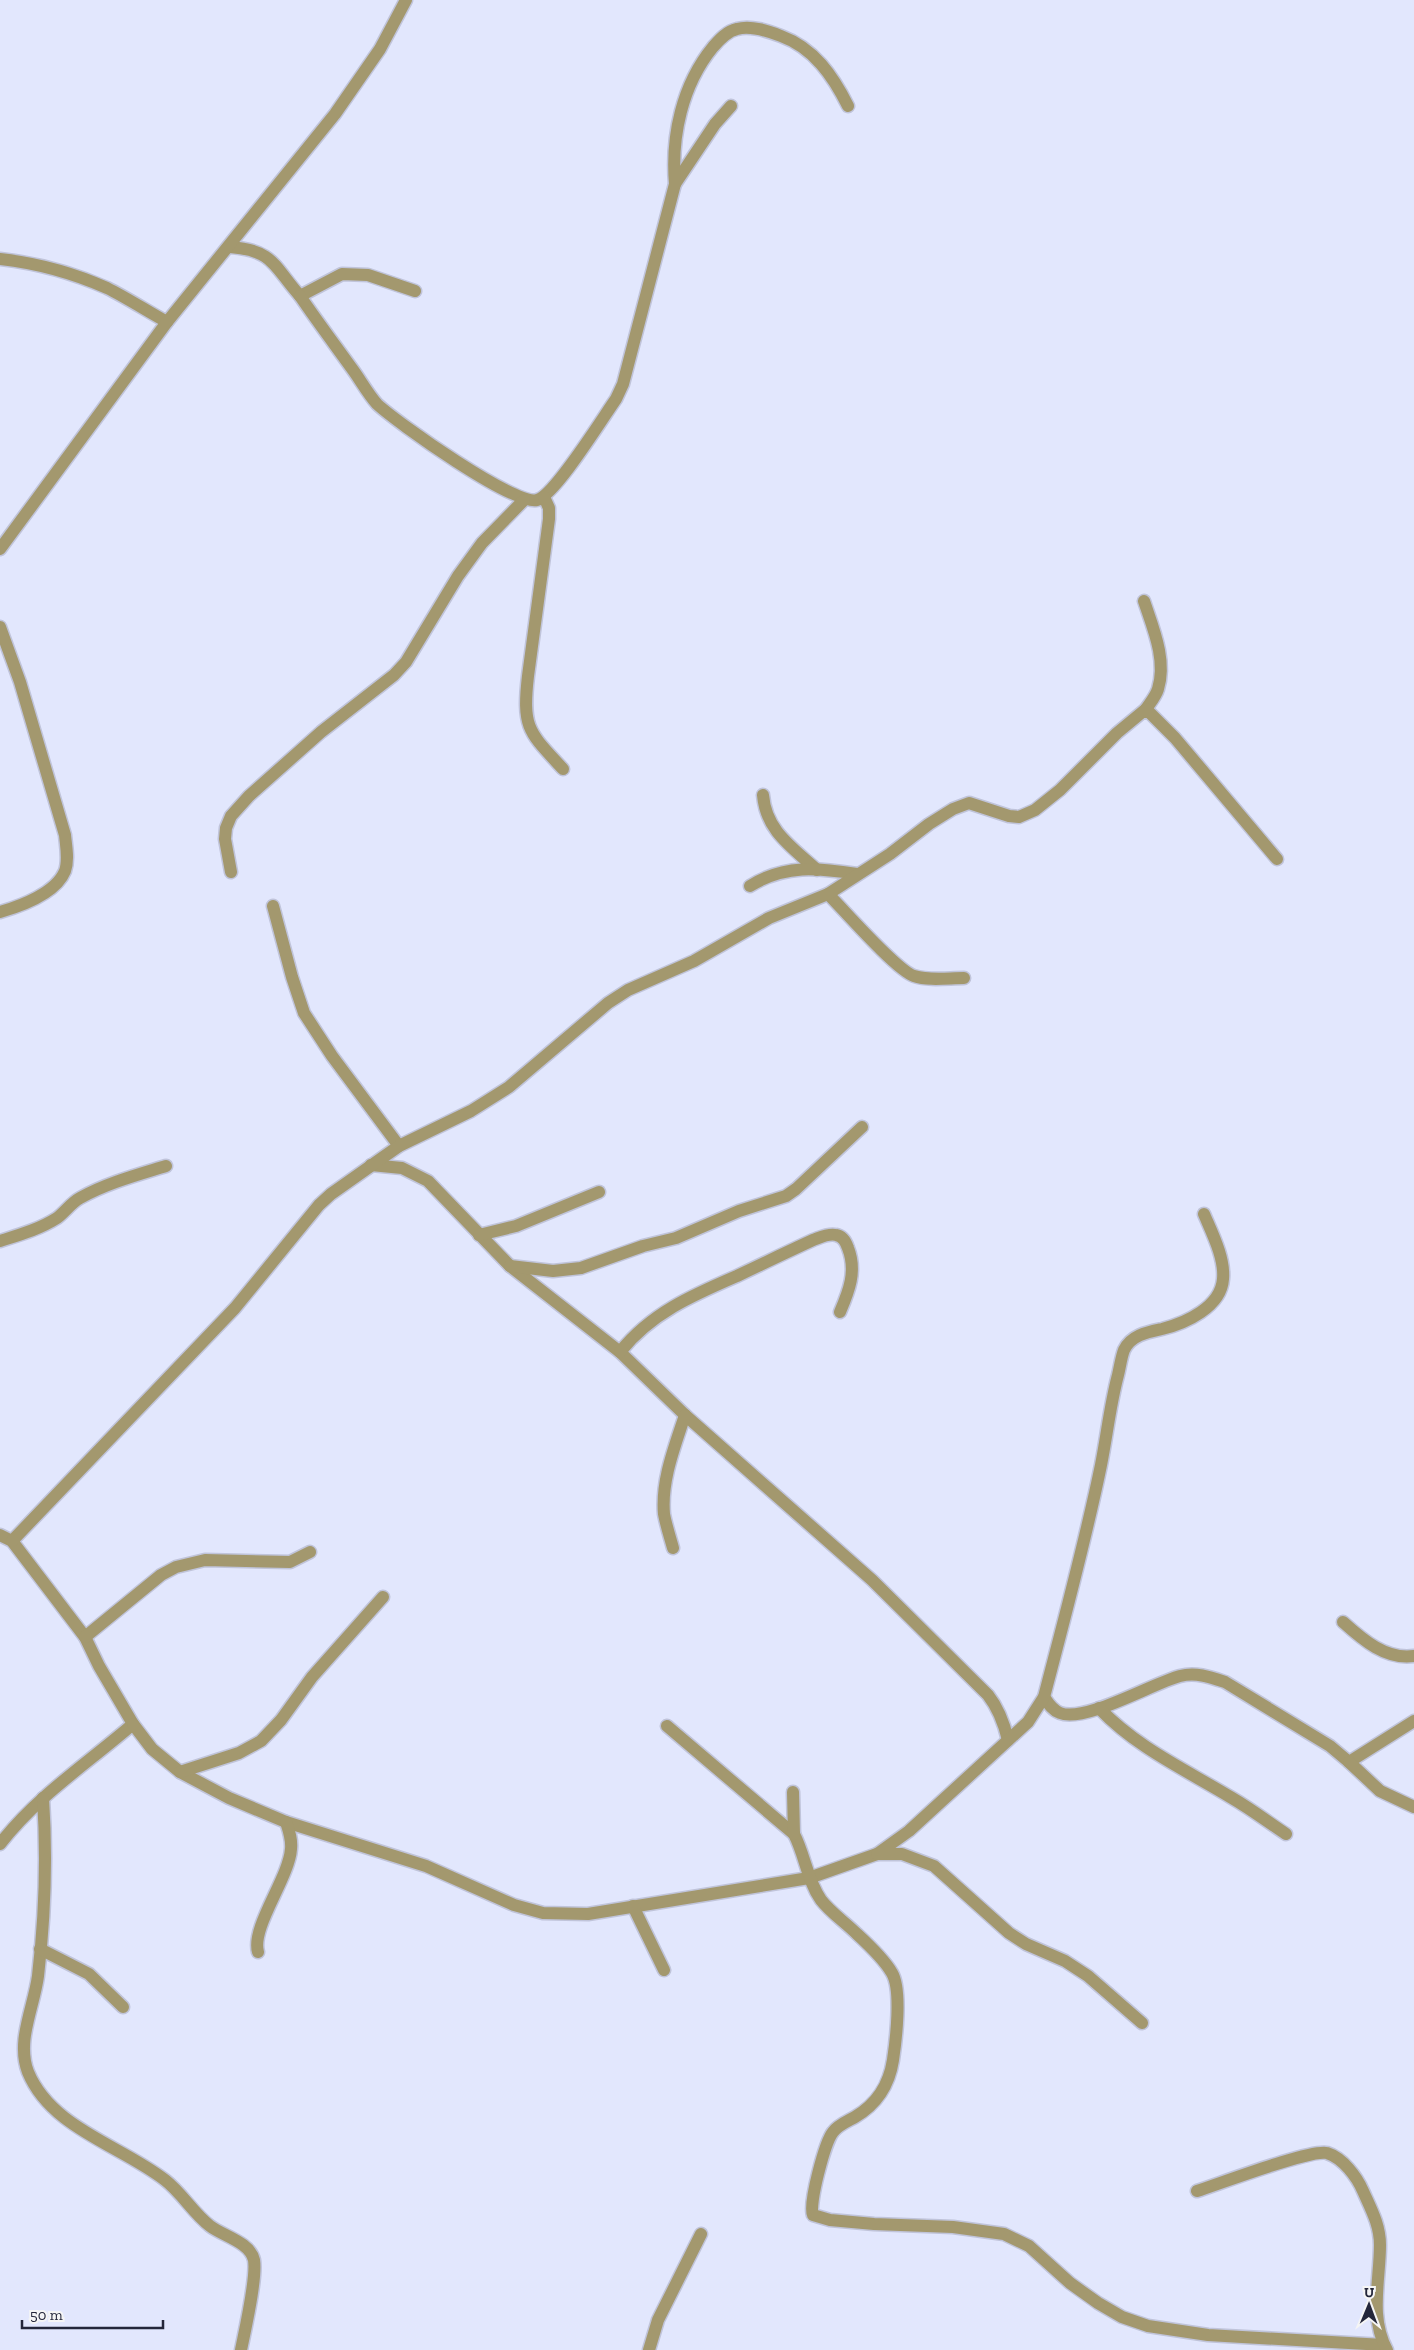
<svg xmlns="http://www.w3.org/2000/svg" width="1414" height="2350" viewBox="0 0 1414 2350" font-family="'Zilla Slab',serif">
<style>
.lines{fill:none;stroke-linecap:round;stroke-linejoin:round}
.minor-casing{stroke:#c0c4da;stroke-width:15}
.minor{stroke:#a3986e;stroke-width:12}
</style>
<rect width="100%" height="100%" fill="#e2e7fd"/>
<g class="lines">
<defs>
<g id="minor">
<polyline points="675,184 715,124 731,106"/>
<path d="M 230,247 C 274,250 274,267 300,296 L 342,274 L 368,275 L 415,291"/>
<path d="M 0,259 C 36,263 73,273 107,288 C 127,298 147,311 167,322"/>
<path d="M 300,296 C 317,321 335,345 353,370 C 361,381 368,394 377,404 C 396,422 516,507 537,500 C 555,495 602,419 616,399 L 623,384 L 675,184 C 671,136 682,85 713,47 C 719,40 727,31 737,29 C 751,25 768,31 781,36 C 814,48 833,76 848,106"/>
<path d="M 544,497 L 549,508 L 549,519 L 528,676 C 522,729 529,732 563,769"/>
<polyline points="0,549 167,322 335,114 380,49 406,0"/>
<path d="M 1144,601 C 1153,628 1167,660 1158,689 C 1156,696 1150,703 1146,709"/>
<path d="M 0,627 L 20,682 L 65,835 C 66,846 69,860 65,871 C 56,893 21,906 0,912"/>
<path d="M 763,795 C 766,831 792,847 817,870"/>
<polyline points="231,872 225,839 226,828 231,816 249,796 321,732 394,675 406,662 458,576 482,543 524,500"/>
<path d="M 750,886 C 785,864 818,868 857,874"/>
<path d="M 828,894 C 844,910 896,970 914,976 C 929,981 948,978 964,978"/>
<polyline points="273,906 292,977 304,1013 332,1056 399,1146"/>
<path d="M 371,1165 L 402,1168 L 428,1181 L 510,1266 L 620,1352 L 685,1415 L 872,1580 L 988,1695 C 999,1709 1004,1723 1008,1740"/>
<polyline points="479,1235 516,1226 599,1192"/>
<path d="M 0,1241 C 19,1235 40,1229 57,1218 C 65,1212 71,1203 80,1198 C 107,1183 137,1175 166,1166"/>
<polyline points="510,1266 553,1271 581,1268 643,1246 676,1238 739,1211 786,1196 796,1189 862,1127"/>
<path d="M 620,1352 C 651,1313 693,1295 737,1276 C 762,1264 787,1252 813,1240 C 819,1238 828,1233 836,1235 C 842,1236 846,1242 848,1248 C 857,1271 849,1291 840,1312"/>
<path d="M 0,1535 L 12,1541 L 85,1637 L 99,1666 L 133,1724 C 88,1763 37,1796 0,1844"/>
<polyline points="12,1541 235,1308 319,1205 331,1194 399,1146 471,1111 509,1087 608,1003 628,990 694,961 769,918 828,894 890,854 929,824 953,809 969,803 1009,816 1019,817 1035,810 1060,790 1117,733 1146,709 1175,738 1277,859"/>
<path d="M 673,1548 C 670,1537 666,1525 664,1514 C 661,1480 675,1446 685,1415"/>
<path d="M 1343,1622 C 1363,1640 1386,1660 1414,1656"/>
<polyline points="85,1637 161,1575 176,1567 205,1560 290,1562 310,1552"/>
<path d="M 1044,1697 C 1048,1703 1052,1710 1060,1713 C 1085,1723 1153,1683 1180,1676 C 1196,1672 1210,1677 1225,1682 L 1330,1746 L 1349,1762 L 1414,1721"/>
<path d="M 1099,1708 C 1137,1748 1186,1770 1232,1798 C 1251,1809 1268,1822 1286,1834"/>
<path d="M 133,1724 L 152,1749 L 180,1772 L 229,1798 L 286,1822 L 426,1866 L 514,1905 L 543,1913 L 588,1914 L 809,1878 L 877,1854 L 909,1831 L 1028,1722 L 1044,1697 C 1064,1620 1085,1543 1101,1465 C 1107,1435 1110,1405 1118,1375 C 1120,1367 1121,1358 1124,1350 C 1131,1335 1148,1332 1162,1329 C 1186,1323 1221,1307 1223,1279 C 1225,1258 1212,1233 1204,1214"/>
<path d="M 667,1726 L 794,1834 C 805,1855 807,1880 821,1900 C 831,1913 845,1922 857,1934 C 869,1945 884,1959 892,1973 C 902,1990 896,2040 893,2060 C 889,2086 877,2104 855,2117 C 848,2121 838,2125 833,2132 C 825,2142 808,2205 813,2215 L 830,2220 L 874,2224 L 953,2227 L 1004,2234 L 1029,2246 L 1070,2283 L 1098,2303 L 1122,2317 L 1148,2326 L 1208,2335 L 1384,2345"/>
<polyline points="1349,1762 1380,1791 1414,1807"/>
<polyline points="180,1772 239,1753 261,1741 281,1720 312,1677 383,1597"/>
<polyline points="793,1792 794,1834"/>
<path d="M 43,1798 C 47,1857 45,1916 38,1976 C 34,2007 16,2041 28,2072 C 51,2128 120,2145 165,2180 C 182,2193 193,2213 210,2226 C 223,2236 250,2242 254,2260 C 257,2278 245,2330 241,2350"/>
<polyline points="877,1854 902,1854 934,1866 1009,1933 1026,1944 1065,1961 1088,1976 1142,2023"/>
<polyline points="633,1906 664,1970"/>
<polyline points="40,1949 89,1974 123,2007"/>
<path d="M 258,1952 C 251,1927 289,1878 291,1849 C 292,1839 289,1831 286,1822"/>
<path d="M 1197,2191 C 1219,2184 1310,2149 1327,2153 C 1343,2158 1357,2177 1363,2191 C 1371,2209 1380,2225 1380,2245 C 1380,2280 1369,2317 1387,2350"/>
<polyline points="649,2350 658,2320 701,2234"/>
</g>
</defs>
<use href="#minor" class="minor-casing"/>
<use href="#minor" class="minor"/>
</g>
<g transform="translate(1369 2305) rotate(1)" stroke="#f5f5f5" stroke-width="4" paint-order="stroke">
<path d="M0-4L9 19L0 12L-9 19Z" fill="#23263a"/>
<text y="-8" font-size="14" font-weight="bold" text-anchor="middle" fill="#23263a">U</text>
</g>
<path d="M22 2320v8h141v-8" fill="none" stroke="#23263a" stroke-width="2.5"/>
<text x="30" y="2320" font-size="15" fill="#23263a" stroke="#f5f5f5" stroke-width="4" paint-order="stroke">50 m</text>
</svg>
